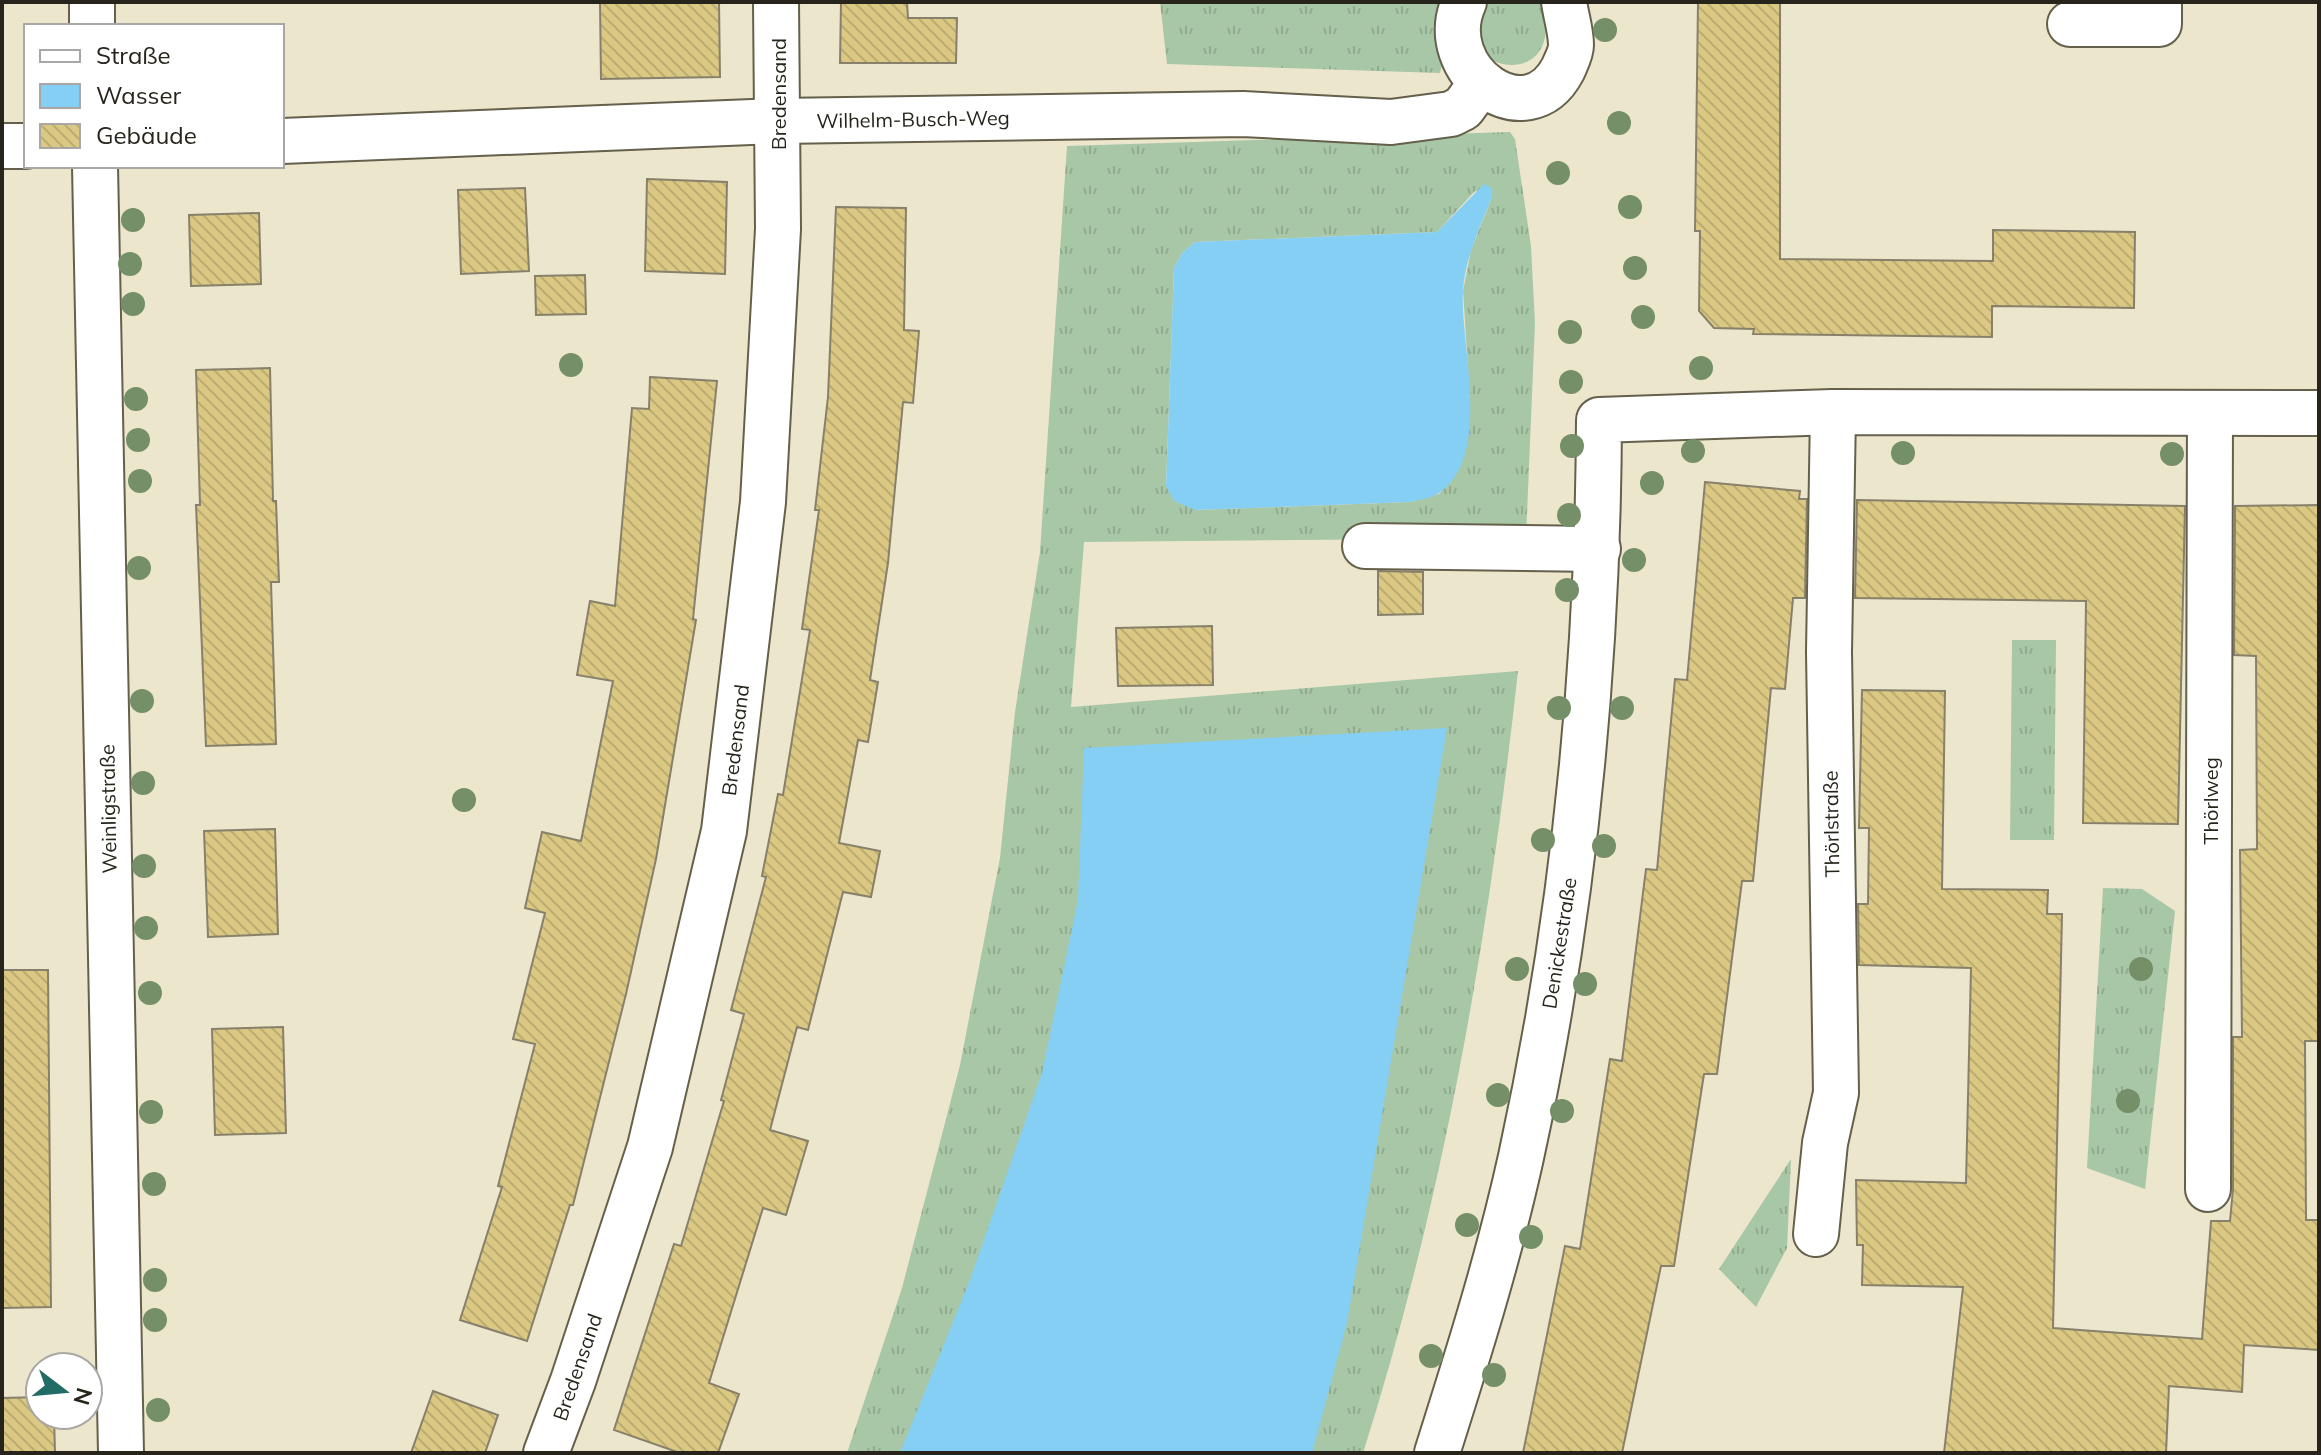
<svg xmlns="http://www.w3.org/2000/svg" width="2321" height="1455" viewBox="0 0 2321 1455" font-family="Mulish,sans-serif">
<style>
.grass{fill:url(#grass-tufts);fill-rule:evenodd}
.water{fill:#85cff5}
.building{fill:url(#building-back-hatch);stroke:#87816b;stroke-width:2}
.lines{fill:none;stroke-linecap:round;stroke-linejoin:round}
.minor-casing{stroke:#65604b;stroke-width:48}
.minor{stroke:#fff;stroke-width:44}
.tree{fill:#758f68}
.labels{text-anchor:middle;dominant-baseline:central;stroke-width:7;stroke-linejoin:round;paint-order:stroke}
.street-label{font-size:20px;fill:#26241b;stroke:#fff}
</style>
<defs>
<pattern id="grass-tufts" width="24" height="20" patternUnits="userSpaceOnUse" patternTransform="scale(2)"><rect width="24" height="20" fill="#a8c7a7"/><path d="M3 7l-1-3M5 7V3M7 7l1-3M15 17l-1-3M17 17v-4M19 17l1-3" fill="none" stroke="#90ab8f"/></pattern>
<pattern id="building-back-hatch" width="6" height="6" patternUnits="userSpaceOnUse" patternTransform="scale(2)"><rect width="6" height="6" fill="#dac883"/><path d="M-1 5l2 2M0 0l6 6M5-1l2 2" fill="none" stroke="#bbac71"/></pattern>
</defs>
<rect width="100%" height="100%" fill="#ece6cd"/>
<g class="grass">
<polygon points="1160,2 1455,2 1440,73 1167,64"/>
<path d="M 1485,2 L 1545,2 C 1545,14 1548,29 1544,41 C 1536,70 1501,71 1482,53 L 1474,23 Z"/>
<path d="M 1510,132 L 1515,139 L 1531,246 L 1535,323 L 1526,538 L 1084,542 L 1071,707 L 1518,671 C 1489,936 1444,1198 1363,1453 L 847,1453 L 902,1288 L 960,1065 L 1000,858 L 1015,712 L 1040,552 L 1067,146 ZM 1475,191 L 1492,197 L 1471,250 L 1463,291 L 1470,400 L 1454,476 L 1439,494 L 1410,502 L 1195,510 L 1166,486 L 1174,268 L 1182,253 L 1195,242 L 1437,232 Z"/>
<polygon points="2012,640 2056,640 2054,840 2010,840"/>
<polygon points="2103,888 2142,889 2175,911 2145,1189 2087,1168"/>
<polygon points="1791,1159 1787,1248 1756,1307 1719,1269"/>
</g>
<g class="water">
<path d="M 1484,184 L 1492,188 L 1492,197 C 1480,227 1465,258 1463,291 C 1460,345 1493,456 1439,493 C 1432,498 1418,500 1410,502 L 1195,510 L 1174,501 L 1166,486 L 1174,268 L 1182,253 L 1195,242 L 1437,232 Z"/>
<polygon points="1447,728 1347,1323 1312,1453 900,1453 970,1280 1042,1073 1078,900 1084,748"/>
</g>
<g class="building">
<polygon points="600,2 719,2 720,77 601,79"/>
<polygon points="841,2 907,2 908,18 957,18 956,63 840,63"/>
<polygon points="1698,2 1780,2 1780,259 1993,261 1993,230 2135,232 2134,308 1992,306 1992,337 1753,334 1754,329 1714,328 1699,311 1700,231 1695,231"/>
<polygon points="647,179 727,182 725,274 645,271"/>
<polygon points="525,188 529,271 461,274 458,190"/>
<polygon points="836,207 906,208 904,330 919,331 913,403 903,402 888,563 870,680 878,682 868,742 858,740 839,843 880,851 871,897 843,892 808,1030 797,1027 770,1130 808,1141 786,1215 763,1208 709,1383 739,1394 718,1453 680,1453 614,1430 674,1244 681,1246 724,1101 721,1100 744,1014 731,1010 766,877 762,876 778,794 783,795 810,630 802,629 819,510 815,510 828,397"/>
<polygon points="259,213 261,284 191,286 189,215"/>
<polygon points="585,275 586,314 536,315 535,276"/>
<polygon points="270,368 273,501 276,501 279,582 271,582 276,744 206,746 196,505 200,505 196,370"/>
<polygon points="650,377 717,381 693,619 696,620 656,859 626,994 573,1205 570,1205 527,1341 460,1320 502,1187 498,1186 535,1044 513,1039 545,913 525,908 542,832 581,841 613,681 577,675 590,601 615,606 632,408 649,409"/>
<polygon points="1705,482 1800,491 1799,499 1807,499 1805,598 1793,598 1785,689 1771,688 1753,881 1742,881 1717,1074 1704,1074 1674,1266 1661,1266 1622,1453 1523,1453 1565,1246 1580,1249 1610,1059 1622,1061 1646,869 1657,870 1675,679 1687,680"/>
<polygon points="1857,500 2185,506 2178,824 2083,823 2086,601 1855,598"/>
<polygon points="2319,505 2319,1041 2305,1041 2306,1220 2319,1220 2319,1350 2244,1345 2242,1392 2169,1386 2166,1453 1944,1453 1963,1287 1862,1285 1863,1245 1857,1245 1856,1180 1966,1183 1971,968 1859,965 1858,904 1868,904 1869,828 1859,828 1862,690 1945,691 1942,889 2048,890 2047,914 2062,914 2053,1328 2202,1339 2211,1221 2230,1221 2233,1189 2233,1037 2242,1037 2240,850 2257,849 2256,656 2234,655 2235,506"/>
<polygon points="1378,571 1423,572 1423,614 1378,615"/>
<polygon points="1212,626 1213,685 1118,686 1116,628"/>
<polygon points="275,829 278,934 208,937 204,831"/>
<polygon points="2,970 48,970 51,1307 2,1308"/>
<polygon points="283,1027 286,1133 215,1135 212,1029"/>
<polygon points="433,1391 498,1415 485,1453 411,1453"/>
<polygon points="40,1397 40,1415 54,1415 55,1453 2,1453 2,1398"/>
</g>
<g class="lines">
<defs>
<g id="minor">
<polyline points="92,2 92,26"/>
<path d="M 1464,2 C 1433,71 1527,138 1563,69 C 1566,62 1571,53 1571,45 C 1571,31 1566,16 1564,2"/>
<polyline points="2070,24 2159,24 2159,2"/>
<polyline points="282,141 778,121 1243,114 1391,122 1451,114 1463,108 1481,83"/>
<polyline points="2,146 26,146"/>
<polyline points="95,166 121,1453"/>
<polyline points="1365,546 1598,549"/>
<polyline points="2208,1189 2210,413"/>
<polyline points="1816,1234 1825,1143 1836,1093 1829,652 1833,412"/>
<polyline points="546,1453 573,1381 650,1147 724,831 763,502 778,229 776,2"/>
<path d="M 1437,1453 C 1468,1355 1499,1257 1521,1157 C 1574,914 1598,668 1599,420 L 1833,412 L 2319,413"/>
</g>
</defs>
<use href="#minor" class="minor-casing"/>
<use href="#minor" class="minor"/>
</g>
<g class="tree">
<circle cx="1605" cy="30" r="12"/>
<circle cx="1619" cy="123" r="12"/>
<circle cx="1558" cy="173" r="12"/>
<circle cx="1630" cy="207" r="12"/>
<circle cx="133" cy="220" r="12"/>
<circle cx="130" cy="264" r="12"/>
<circle cx="1635" cy="268" r="12"/>
<circle cx="133" cy="304" r="12"/>
<circle cx="1643" cy="317" r="12"/>
<circle cx="1570" cy="332" r="12"/>
<circle cx="571" cy="365" r="12"/>
<circle cx="1701" cy="368" r="12"/>
<circle cx="1571" cy="382" r="12"/>
<circle cx="136" cy="399" r="12"/>
<circle cx="138" cy="440" r="12"/>
<circle cx="1572" cy="446" r="12"/>
<circle cx="1693" cy="451" r="12"/>
<circle cx="1903" cy="453" r="12"/>
<circle cx="2172" cy="454" r="12"/>
<circle cx="140" cy="481" r="12"/>
<circle cx="1652" cy="483" r="12"/>
<circle cx="1569" cy="515" r="12"/>
<circle cx="1634" cy="560" r="12"/>
<circle cx="139" cy="568" r="12"/>
<circle cx="1567" cy="590" r="12"/>
<circle cx="142" cy="701" r="12"/>
<circle cx="1559" cy="708" r="12"/>
<circle cx="1622" cy="708" r="12"/>
<circle cx="143" cy="783" r="12"/>
<circle cx="464" cy="800" r="12"/>
<circle cx="1543" cy="840" r="12"/>
<circle cx="1604" cy="846" r="12"/>
<circle cx="144" cy="866" r="12"/>
<circle cx="146" cy="928" r="12"/>
<circle cx="1517" cy="969" r="12"/>
<circle cx="2141" cy="969" r="12"/>
<circle cx="1585" cy="984" r="12"/>
<circle cx="150" cy="993" r="12"/>
<circle cx="1498" cy="1095" r="12"/>
<circle cx="2128" cy="1101" r="12"/>
<circle cx="1562" cy="1111" r="12"/>
<circle cx="151" cy="1112" r="12"/>
<circle cx="154" cy="1184" r="12"/>
<circle cx="1467" cy="1225" r="12"/>
<circle cx="1531" cy="1237" r="12"/>
<circle cx="155" cy="1280" r="12"/>
<circle cx="155" cy="1320" r="12"/>
<circle cx="1431" cy="1356" r="12"/>
<circle cx="1494" cy="1375" r="12"/>
<circle cx="158" cy="1410" r="12"/>
</g>
<g class="labels">
<g class="street-label">
<text transform="translate(778 94) rotate(-90)">Bredensand</text>
<text transform="translate(913 119) rotate(-1)">Wilhelm-Busch-Weg</text>
<text transform="translate(735 740) rotate(-83)">Bredensand</text>
<text transform="translate(2210 801) rotate(-90)">Thörlweg</text>
<text transform="translate(108 809) rotate(-91)">Weinligstraße</text>
<text transform="translate(1831 824) rotate(-91)">Thörlstraße</text>
<text transform="translate(1559 943) rotate(-81)">Denickestraße</text>
<text transform="translate(577 1367) rotate(-71)">Bredensand</text>
</g>
</g>
<rect width="2321" height="1455" fill="none" stroke="#26241b" stroke-width="8"/>
<rect x="24" y="24" width="260" height="144" fill="#ffffff" stroke="#a8a7a4" stroke-width="2"/>
<rect x="40" y="50" width="40" height="12" fill="#ffffff" stroke="#a8a7a4" stroke-width="2"/>
<text x="96" y="64" font-size="24" fill="#26241b">Straße</text>
<rect x="40" y="84" width="40" height="24" fill="#85cff5" stroke="#a8a7a4" stroke-width="2"/>
<text x="96" y="104" font-size="24" fill="#26241b">Wasser</text>
<rect x="40" y="124" width="40" height="24" fill="url(#building-back-hatch)" stroke="#a8a7a4" stroke-width="2"/>
<text x="96" y="144" font-size="24" fill="#26241b">Gebäude</text>
<g transform="translate(64 1391) rotate(106)"><circle r="38" fill="#ffffff" stroke="#a8a7a4" stroke-width="2"/>
<path d="M0-6L14 30L0 20L-14 30Z" fill="#236c65"/>
<text y="-12" font-size="22" font-weight="bold" text-anchor="middle" fill="#26241b">N</text>
</g>
</svg>
